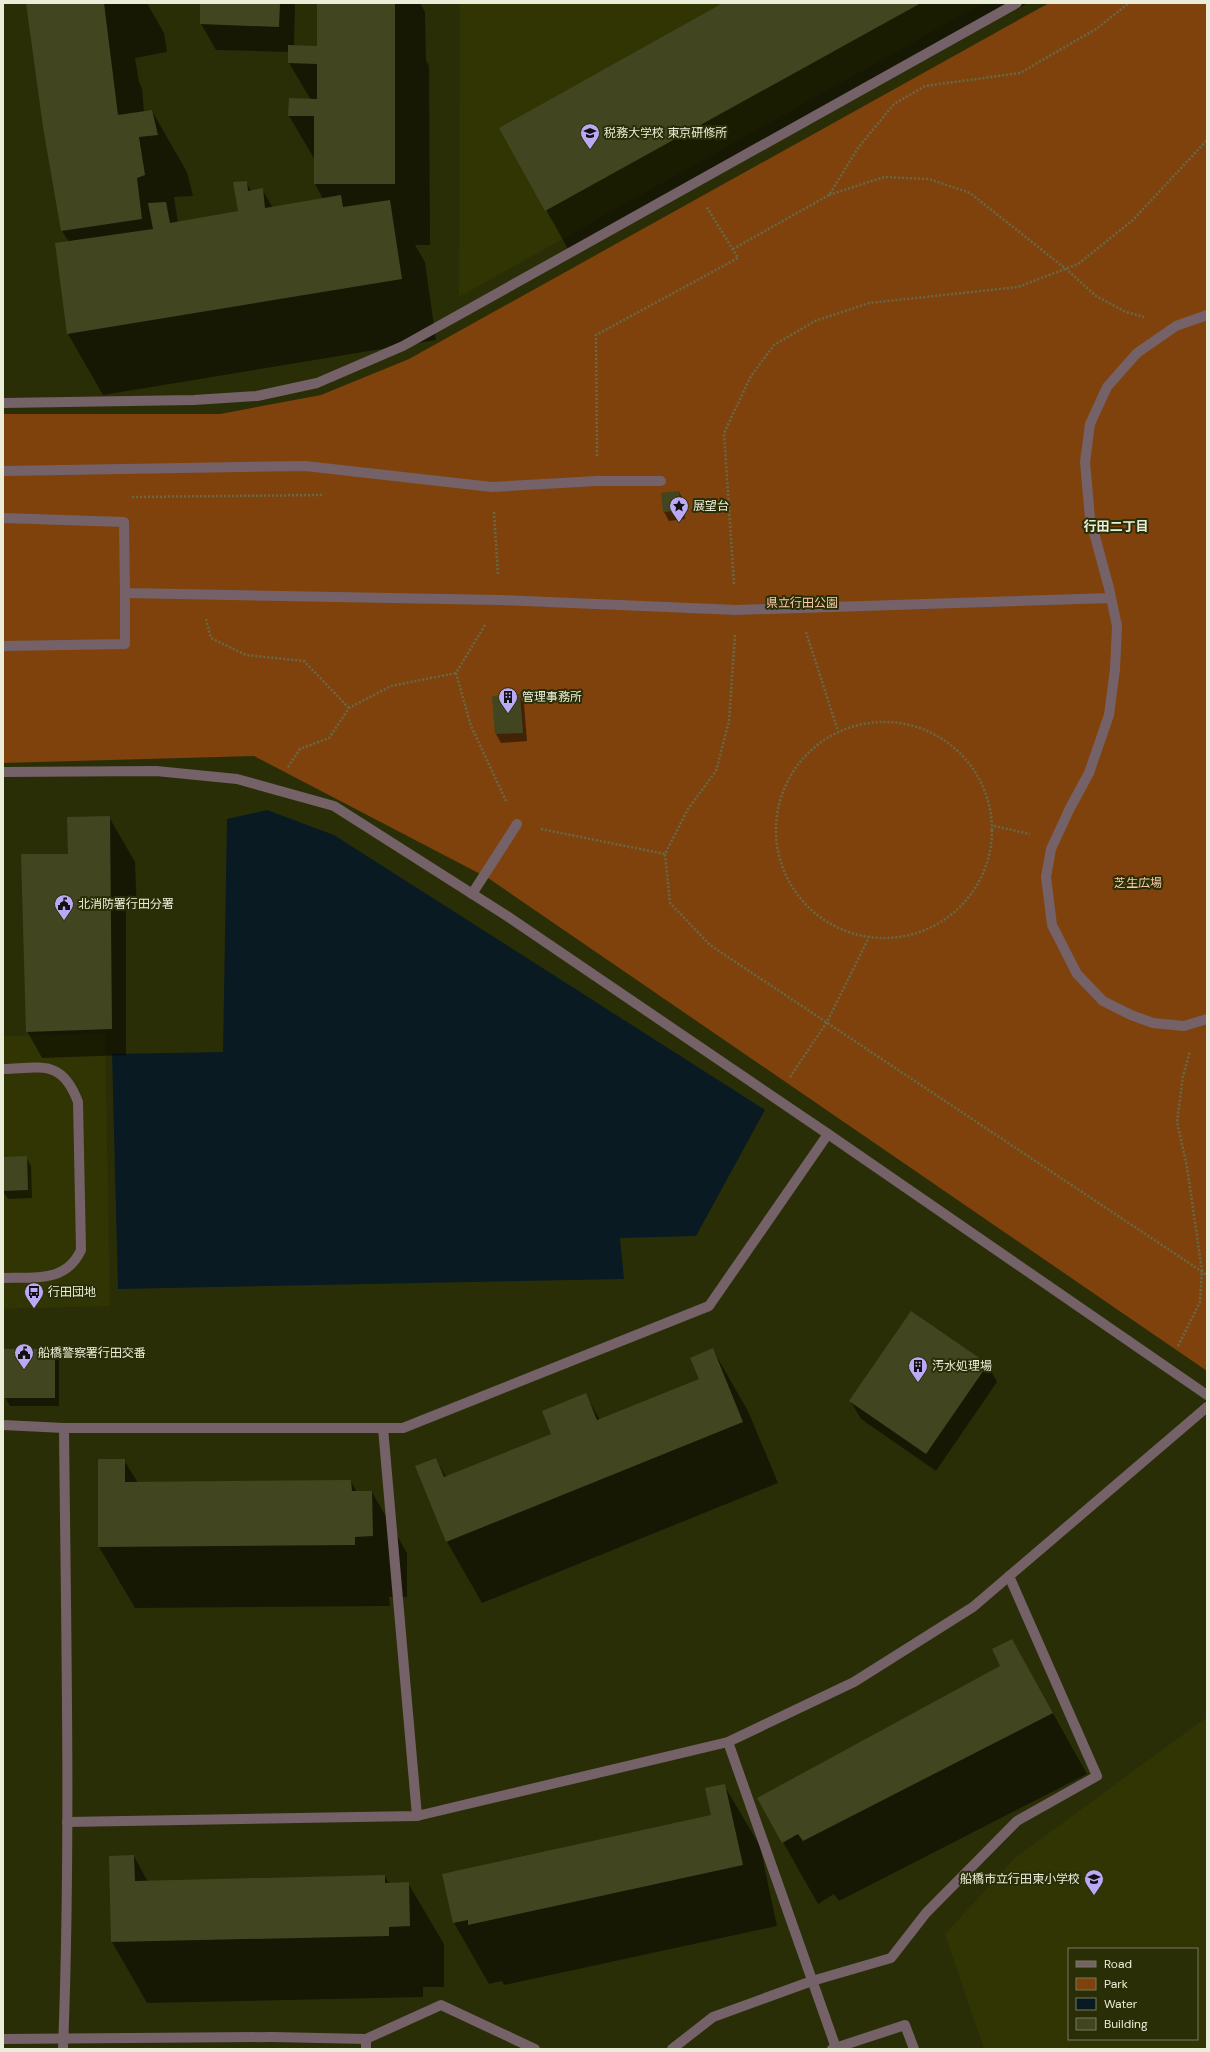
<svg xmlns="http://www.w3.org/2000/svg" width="1210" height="2052" viewBox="0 0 1210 2052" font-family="'DM Sans','Noto Sans JP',sans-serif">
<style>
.built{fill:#313504;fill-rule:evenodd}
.green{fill:#7f420c}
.water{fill:#0a1a23}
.shadow{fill:#0007}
.building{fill:#414620}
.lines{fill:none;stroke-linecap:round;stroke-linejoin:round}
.path{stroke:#666a49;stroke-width:2.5;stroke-dasharray:2 2;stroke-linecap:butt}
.service{stroke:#746268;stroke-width:10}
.pedestrian{stroke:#746268;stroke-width:10}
.minor{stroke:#746268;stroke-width:10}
.pedestrian-bridge{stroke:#746268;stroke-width:10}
.labels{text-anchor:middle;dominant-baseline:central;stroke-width:4;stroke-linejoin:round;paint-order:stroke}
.poi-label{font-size:12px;fill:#eaeed9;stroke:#2a2e07;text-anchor:start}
.park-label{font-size:12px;fill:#fbcbac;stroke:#2a2e07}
.neighbourhood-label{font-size:13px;font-weight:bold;fill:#eaeed9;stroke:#2a2e07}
</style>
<rect width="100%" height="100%" fill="#2a2e07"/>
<g class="built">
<polygon points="460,3 983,3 459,297"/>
<polygon points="105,1034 110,1306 3,1309 3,1036"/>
<path d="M 1207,1717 L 1207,2049 L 984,2049 L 945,1934 L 1015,1858 ZM 1069,1949 L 1197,1949 L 1197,2039 L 1069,2039 Z"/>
</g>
<polygon class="green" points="1049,3 1207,3 1207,1371 488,878 254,756 3,763 3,414 220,414 321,395 409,359"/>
<polygon class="water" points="267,810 334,835 765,1110 696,1236 620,1238 624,1279 118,1289 112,1054 223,1052 227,819"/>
<g class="shadow">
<polygon points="27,3 147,3 164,33 167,52 135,58 139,82 142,88 144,112 152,111 187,172 193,196 174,197 178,223 240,211 246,182 251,191 262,189 273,208 323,199 315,184 315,160 289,116 311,100 289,63 289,52 216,50 201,24 201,3 295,3 294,46 318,47 318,3 420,3 425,12 426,60 429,66 430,245 415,245 425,262 436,340 103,395 68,334 56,244 69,242 62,231"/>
<polygon points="726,3 1028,3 572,256 500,128"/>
<polygon points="679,492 684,501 685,519 669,521 664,512"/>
<polygon points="519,695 524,704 527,741 501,743 496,734 493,697"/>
<polygon points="109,817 135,862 137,910 126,910 126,1055 42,1058 27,1031 69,855"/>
<polygon points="26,1157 31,1166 32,1198 8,1199 3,1191 3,1158"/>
<polygon points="54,1350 59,1359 59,1406 10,1406 5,1397"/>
<polygon points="713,1350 748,1411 778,1483 482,1603 447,1542 416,1467 436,1459 446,1477 552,1434 585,1394 600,1420 700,1380"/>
<polygon points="987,1364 997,1382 936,1471 861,1419 851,1402"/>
<polygon points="124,1460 138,1483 351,1481 357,1492 372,1492 407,1553 407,1597 389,1597 390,1606 135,1608 99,1547"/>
<polygon points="1012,1640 1087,1774 839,1901 834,1894 818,1904 758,1798 1002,1666"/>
<polygon points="724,1785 760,1846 777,1926 504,1985 502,1981 489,1984 454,1923 443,1875 712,1816"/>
<polygon points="134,1856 148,1882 385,1876 389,1884 408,1883 444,1944 444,1987 423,1987 423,1997 147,2003 112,1942"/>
</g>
<g class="building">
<polygon points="26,3 104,3 118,115 152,110 158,135 139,137 145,175 137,178 142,219 61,231 43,127"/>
<polygon points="200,3 280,3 279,27 200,24"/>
<polygon points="317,3 395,3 395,184 314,184 314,116 288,116 289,98 317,99 317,64 288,63 288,45 317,46"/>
<polygon points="723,3 921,3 545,211 499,128"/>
<polygon points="247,181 248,191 263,188 265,208 341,195 343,207 390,200 402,279 67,334 55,243 153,229 148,203 166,202 170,223 238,211 233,182"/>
<polygon points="679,491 681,511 663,512 661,493"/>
<polygon points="520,694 523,733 495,734 492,696"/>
<polygon points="110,816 112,1029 26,1032 21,854 68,854 67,817"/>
<polygon points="27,1156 28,1190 3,1191 3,1157"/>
<polygon points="911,1311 988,1364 926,1454 849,1401"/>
<polygon points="713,1348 743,1422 446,1542 415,1466 436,1458 444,1477 551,1434 542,1411 586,1393 597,1420 699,1379 690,1358"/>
<rect x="4" y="1349" width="51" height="49"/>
<polygon points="98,1459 125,1459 125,1482 351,1480 352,1491 372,1491 373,1536 355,1537 355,1545 98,1547"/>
<polygon points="1012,1639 1053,1713 803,1841 798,1834 782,1843 757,1798 1000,1666 992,1649"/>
<polygon points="725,1784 743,1865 468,1925 468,1920 453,1923 442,1874 711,1815 705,1788"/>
<polygon points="134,1855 135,1881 385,1875 385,1883 409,1882 410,1926 389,1927 389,1936 111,1942 109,1856"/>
</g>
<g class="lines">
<g class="path">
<polyline points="829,195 884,177 929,179 970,193 1066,269 1096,296 1126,312 1144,317"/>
<polyline points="733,249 829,195 858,148 894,104 925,86 1020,73 1096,29 1129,3"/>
<polyline points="597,456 596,335 738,258 706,206"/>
<polyline points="132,497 323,495"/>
<polyline points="494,512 498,575"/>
<polyline points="734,584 724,433 751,376 774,345 815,321 869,303 1018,287 1078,264 1133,220 1207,140"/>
<polyline points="206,619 211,638 246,655 304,661 349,708"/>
<polyline points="485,625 456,673 471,726 507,803"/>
<polyline points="806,632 838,731"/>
<polyline points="735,635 729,721 716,771 688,809 665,854 670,903 710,945 1207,1275"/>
<circle cx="884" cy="830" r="108"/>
<polyline points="288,767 300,749 329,738 349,708 391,686 456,673"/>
<polyline points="994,826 1030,834"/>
<polyline points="541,829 665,854"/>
<polyline points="790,1077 827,1022 869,937"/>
<polyline points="1178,1346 1200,1302 1202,1271 1187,1167 1177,1122 1183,1076 1190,1051"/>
</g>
<g class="service">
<polyline points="472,894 517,824"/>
<path d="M 3,1069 C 42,1068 62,1059 78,1102 L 81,1250 C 66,1283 34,1277 3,1278"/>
</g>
<g class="pedestrian">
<polyline points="1207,315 1176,326 1137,353 1107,387 1090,424 1085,462 1090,518 1109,588 1117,626 1115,669 1109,715 1089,773 1070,808 1051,849 1046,877 1052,925 1077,974 1103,1001 1131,1015 1153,1023 1184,1026 1207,1019"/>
<polyline points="3,471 305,466 492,487 597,481 661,481"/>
<polyline points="3,518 124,522 125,593 500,600 736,610 1111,598"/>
<polyline points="3,646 125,644 125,593"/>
<polyline points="383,1428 417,1816"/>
<polyline points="728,1742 836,2048"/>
<polyline points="272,2037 366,2039"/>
<polyline points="366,2049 366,2039 441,2005 535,2049"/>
<polyline points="672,2049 713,2017 812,1981 891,1958 926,1913 1017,1821 1097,1776 1009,1576"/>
</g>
<g class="minor">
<polyline points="3,403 194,400 257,396 317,383 403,346 1017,3"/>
<polyline points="3,772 156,771 237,779 334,806 507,916 828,1134 1207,1395"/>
<polyline points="3,1425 64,1428 403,1428 709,1306 828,1134"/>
<polyline points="67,1822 417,1816 728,1742 854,1682 973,1607 1207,1407"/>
<path d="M 63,2049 C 71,1842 66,1635 64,1428"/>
<polyline points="832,2049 905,2025 914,2049"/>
</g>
<polyline class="pedestrian-bridge" points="3,2039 272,2037"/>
</g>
<defs>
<symbol id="university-pin" viewBox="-11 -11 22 30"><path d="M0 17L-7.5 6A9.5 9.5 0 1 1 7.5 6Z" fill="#bca9f5" stroke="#2a2e07"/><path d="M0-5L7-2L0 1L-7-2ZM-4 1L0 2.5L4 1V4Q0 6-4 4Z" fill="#111"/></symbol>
<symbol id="sight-pin" viewBox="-11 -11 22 30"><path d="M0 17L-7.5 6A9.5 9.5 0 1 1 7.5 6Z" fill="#bca9f5" stroke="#2a2e07"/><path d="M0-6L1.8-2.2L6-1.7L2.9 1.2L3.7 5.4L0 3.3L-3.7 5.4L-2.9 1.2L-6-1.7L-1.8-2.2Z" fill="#111"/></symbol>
<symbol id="building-pin" viewBox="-11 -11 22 30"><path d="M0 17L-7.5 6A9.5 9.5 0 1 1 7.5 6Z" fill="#bca9f5" stroke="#2a2e07"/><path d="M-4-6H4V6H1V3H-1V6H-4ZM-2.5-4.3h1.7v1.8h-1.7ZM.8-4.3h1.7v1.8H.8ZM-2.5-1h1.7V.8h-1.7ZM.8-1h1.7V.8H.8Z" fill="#111"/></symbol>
<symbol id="civic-pin" viewBox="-11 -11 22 30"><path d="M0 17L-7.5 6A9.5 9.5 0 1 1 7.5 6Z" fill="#bca9f5" stroke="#2a2e07"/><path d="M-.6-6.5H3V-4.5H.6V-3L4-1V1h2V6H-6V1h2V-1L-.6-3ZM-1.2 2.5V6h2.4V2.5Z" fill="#111"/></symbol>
<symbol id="bus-pin" viewBox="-11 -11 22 30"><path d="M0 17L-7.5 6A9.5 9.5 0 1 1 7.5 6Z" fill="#bca9f5" stroke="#2a2e07"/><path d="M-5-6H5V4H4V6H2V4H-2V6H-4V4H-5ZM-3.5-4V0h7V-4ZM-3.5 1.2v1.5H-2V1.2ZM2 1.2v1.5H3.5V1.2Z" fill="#111"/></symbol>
<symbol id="school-pin" viewBox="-11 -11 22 30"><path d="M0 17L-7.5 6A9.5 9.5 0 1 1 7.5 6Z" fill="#bca9f5" stroke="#2a2e07"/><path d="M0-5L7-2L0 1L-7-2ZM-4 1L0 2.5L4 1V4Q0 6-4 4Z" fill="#111"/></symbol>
</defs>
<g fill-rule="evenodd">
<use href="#university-pin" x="579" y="122" width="22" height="30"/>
<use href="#sight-pin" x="668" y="495" width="22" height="30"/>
<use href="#building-pin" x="497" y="686" width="22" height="30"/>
<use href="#civic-pin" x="53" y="893" width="22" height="30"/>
<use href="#bus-pin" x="23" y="1281" width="22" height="30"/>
<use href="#civic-pin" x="13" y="1342" width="22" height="30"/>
<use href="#building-pin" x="907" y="1355" width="22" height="30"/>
<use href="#school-pin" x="1083" y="1868" width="22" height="30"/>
</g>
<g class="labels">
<g class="poi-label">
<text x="604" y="133">税務大学校 東京研修所</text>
<text x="693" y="506">展望台</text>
<text x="522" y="697">管理事務所</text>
<text x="78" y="904">北消防署行田分署</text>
<text x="48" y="1292">行田団地</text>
<text x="38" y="1353">船橋警察署行田交番</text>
<text x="932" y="1366">汚水処理場</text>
<text x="1080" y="1879" text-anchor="end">船橋市立行田東小学校</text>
</g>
<g class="park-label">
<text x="802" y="603">県立行田公園</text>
<text x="1138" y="883">芝生広場</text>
</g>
<g class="neighbourhood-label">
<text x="1116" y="526">行田二丁目</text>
</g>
</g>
<rect width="1210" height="2052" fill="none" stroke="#eaeed9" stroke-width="8"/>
<rect x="1068" y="1948" width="130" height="92" fill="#2a2e07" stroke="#777b5b"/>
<rect x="1076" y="1961" width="20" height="6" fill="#746268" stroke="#777b5b"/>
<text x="1104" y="1968" font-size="12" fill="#eaeed9">Road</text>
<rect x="1076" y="1978" width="20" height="12" fill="#7f420c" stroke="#777b5b"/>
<text x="1104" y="1988" font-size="12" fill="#eaeed9">Park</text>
<rect x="1076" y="1998" width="20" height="12" fill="#0a1a23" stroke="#777b5b"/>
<text x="1104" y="2008" font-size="12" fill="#eaeed9">Water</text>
<rect x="1076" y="2018" width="20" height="12" fill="#414620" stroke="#777b5b"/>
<text x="1104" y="2028" font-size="12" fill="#eaeed9">Building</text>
</svg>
